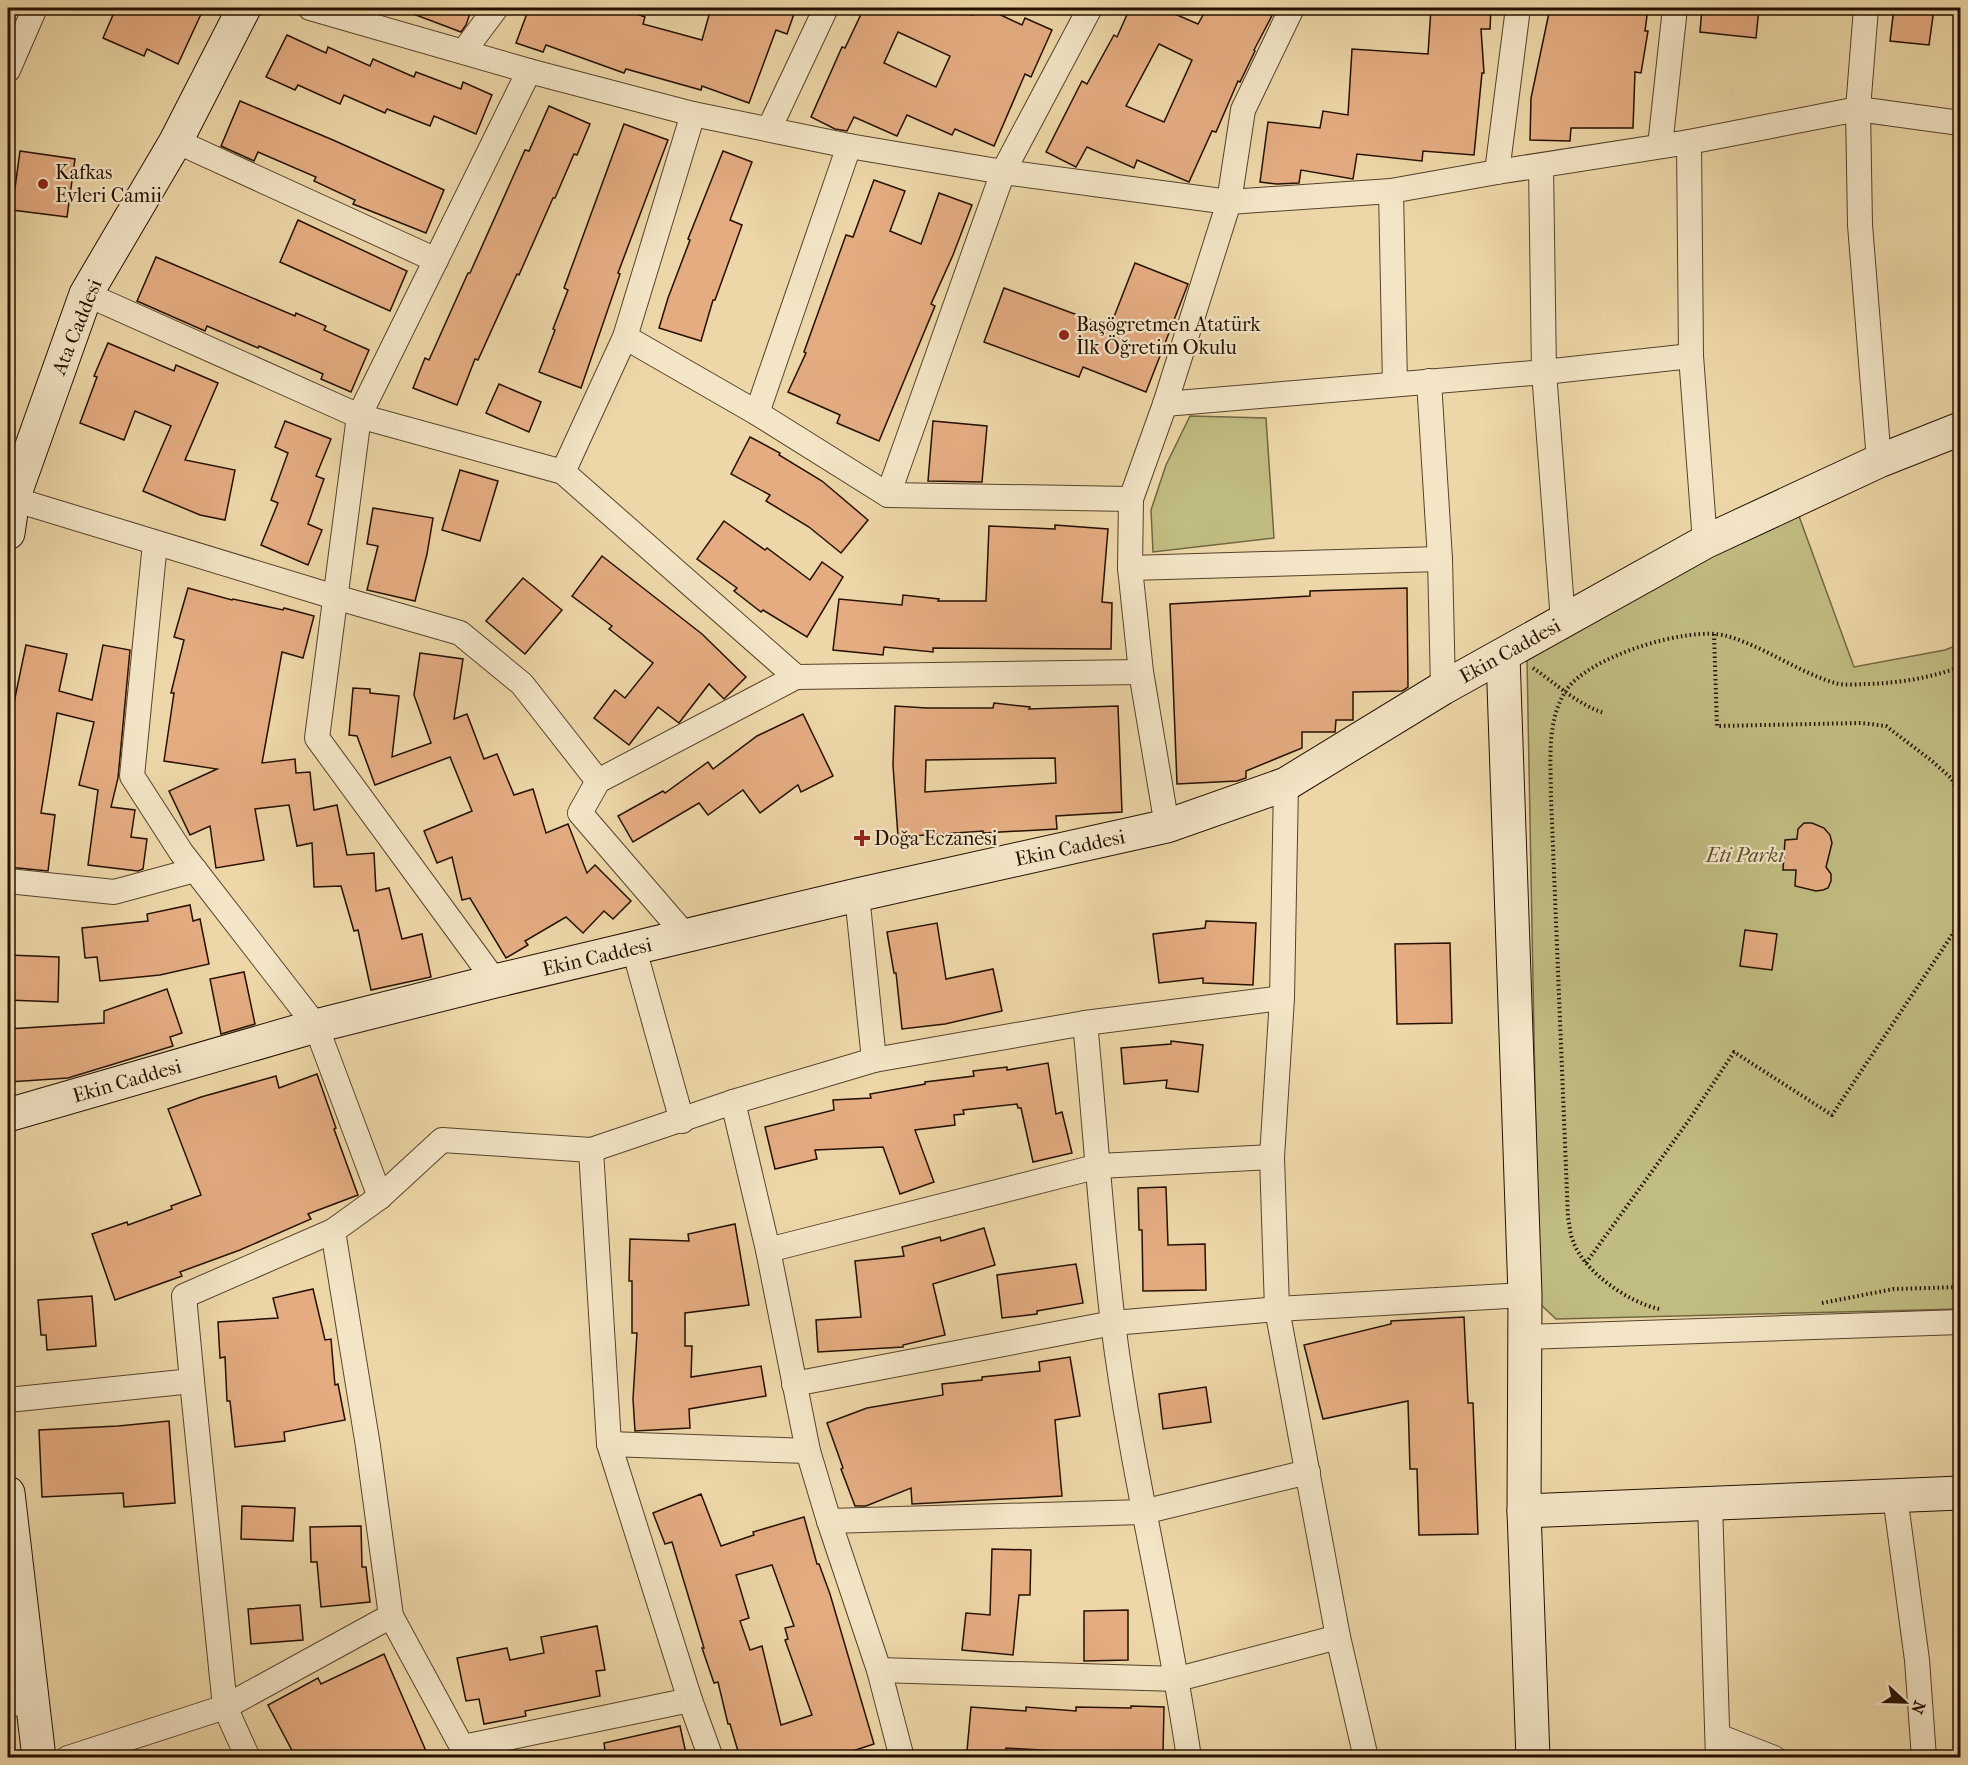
<svg xmlns="http://www.w3.org/2000/svg" width="1968" height="1765" viewBox="0 0 1968 1765" font-family="'IM FELL French Canon',serif">
<style>
.green{fill:#c0bc82;stroke:#726641;stroke-width:1.5}
.building{fill:#e5ac82;stroke:#251000;stroke-width:1.5;fill-rule:evenodd}
.lines{fill:none;stroke-linecap:round;stroke-linejoin:round}
.street-casing{stroke:#57422a;stroke-width:26}
.secondary-casing{stroke:#251000;stroke-width:35}
.path{stroke:#251000;stroke-width:4;stroke-dasharray:1.5 3;stroke-linecap:butt}
.street{stroke:#f3e5c6;stroke-width:24}
.secondary{stroke:#f3e5c6;stroke-width:33}
.poi-dot{fill:#8f2418;stroke:#f3e5c6;stroke-width:2}
.labels{text-anchor:middle;dominant-baseline:central;stroke-width:4.5;stroke-linejoin:round;paint-order:stroke}
.poi-label{font-size:20px;fill:#251000;stroke:#f3e5c6;text-anchor:start}
.street-label{font-size:20px;fill:#251000;stroke:#f3e5c6}
.park-label{font-size:20px;font-style:italic;fill:#5b4c2e;stroke:#f3e5c6}
</style>
<rect width="100%" height="100%" fill="#edd7a8"/>
<filter id="stains"><feTurbulence type="fractalNoise" baseFrequency=".00333" numOctaves="4"/><feColorMatrix values="0 0 0 0 .2 0 0 0 0 .09 0 0 0 0 .02 0 0 0 .5 -.17"/></filter>
<radialGradient id="worn" r=".72"><stop offset=".6" stop-color="#630" stop-opacity="0"/><stop offset="1" stop-color="#630" stop-opacity=".3"/></radialGradient>
<g class="green">
<polygon points="1190,416 1266,418 1274,538 1153,552 1151,510 1166,465"/>
<polygon points="1796,508 1854,667 1945,650 1960,644 1960,1309 1556,1319 1539,1303 1527,660 1653,580"/>
</g>
<g class="building">
<polygon points="116,8 191,8 202,12 178,64 147,49 144,56 103,38"/>
<polygon points="401,8 472,8 466,25 461,32 400,9"/>
<polygon points="529,8 621,8 645,17 643,24 702,40 711,8 796,8 787,34 776,30 749,103 702,86 701,90 626,69 624,73 546,45 543,52 516,43"/>
<path d="M 864,8 L 955,8 L 972,15 L 976,8 L 986,8 L 1022,25 L 1025,18 L 1052,30 L 1031,77 L 1025,74 L 994,146 L 955,129 L 952,135 L 907,115 L 897,136 L 854,117 L 847,131 L 835,129 L 811,117 L 842,47 L 845,48 ZM 898,32 L 950,56 L 936,87 L 884,63 Z"/>
<path d="M 1130,8 L 1161,8 L 1198,24 L 1207,8 L 1276,8 L 1254,50 L 1255,51 L 1240,82 L 1238,81 L 1216,132 L 1212,131 L 1189,182 L 1137,160 L 1134,168 L 1087,147 L 1076,167 L 1046,152 L 1082,81 L 1087,84 L 1114,35 L 1117,37 ZM 1159,44 L 1192,60 L 1164,122 L 1126,106 Z"/>
<polygon points="1431,8 1491,8 1490,29 1481,29 1484,73 1482,73 1474,155 1423,151 1422,161 1357,154 1353,179 1301,170 1299,183 1277,184 1260,182 1268,122 1320,128 1323,111 1348,115 1352,49 1428,54"/>
<polygon points="1550,8 1648,8 1645,31 1648,31 1641,73 1635,72 1633,128 1571,128 1570,141 1530,140 1531,98"/>
<polygon points="1702,8 1759,8 1756,38 1700,32"/>
<polygon points="1894,8 1934,9 1929,45 1890,41"/>
<polygon points="287,35 326,53 328,47 370,66 373,59 414,77 416,72 461,89 463,82 492,95 476,134 434,116 430,126 387,109 385,113 344,95 340,104 298,85 295,90 266,77"/>
<polygon points="240,101 333,140 444,190 426,233 353,204 355,200 314,181 316,177 258,152 254,161 221,146"/>
<polygon points="549,106 590,124 577,155 574,154 555,198 553,198 519,275 517,274 478,360 475,359 457,405 413,388 425,358 429,360 468,273 470,273 525,150 529,151"/>
<polygon points="624,124 668,140 618,273 620,274 581,388 539,372 555,330 553,329 568,290 564,288"/>
<polygon points="20,151 75,159 67,217 12,210"/>
<polygon points="723,151 752,162 730,220 742,225 715,300 713,300 701,341 659,328 668,298 690,240 688,239"/>
<polygon points="874,180 905,191 890,231 921,244 939,193 972,205 953,255 931,304 935,306 879,441 837,423 840,415 788,392 806,353 804,352 846,235 853,237"/>
<polygon points="298,220 407,271 390,311 280,262"/>
<polygon points="156,257 295,316 296,313 326,326 324,330 369,350 351,392 321,379 323,374 259,346 258,348 207,326 205,331 137,301"/>
<polygon points="1135,263 1188,284 1146,392 1083,367 1079,377 984,342 1004,288 1110,327"/>
<polygon points="108,343 174,371 176,365 218,383 185,460 235,470 225,520 200,515 143,491 171,426 135,411 124,440 80,423 97,377 94,376"/>
<polygon points="499,384 541,402 529,432 486,413"/>
<polygon points="285,421 331,439 316,476 324,479 308,524 322,530 308,565 261,545 278,503 271,500 288,453 275,447"/>
<polygon points="933,421 987,426 982,482 928,481"/>
<polygon points="750,437 780,453 779,455 822,481 868,520 841,553 809,527 766,501 770,495 731,474"/>
<polygon points="460,470 498,481 480,541 442,530"/>
<polygon points="373,508 433,518 427,554 415,601 367,590 378,546 367,544"/>
<polygon points="724,521 765,550 767,548 810,580 822,562 843,577 807,637 763,610 761,612 734,591 737,588 697,559"/>
<polygon points="1055,525 1108,529 1102,602 1112,603 1111,649 933,648 933,652 884,647 883,655 833,650 839,599 902,605 903,595 939,599 938,601 986,601 989,526 1055,529"/>
<polygon points="602,556 702,634 746,677 724,699 709,684 679,723 658,707 629,745 594,718 615,690 625,698 653,663 609,629 612,626 572,596"/>
<polygon points="523,578 562,610 525,654 486,621"/>
<polygon points="188,588 232,600 233,599 283,610 284,608 314,616 303,658 282,652 262,763 295,759 296,773 310,772 314,810 337,805 347,855 374,853 376,891 389,888 402,939 422,934 431,977 371,990 358,930 354,931 341,886 314,887 312,843 297,846 289,805 255,809 264,860 216,868 210,826 190,835 169,791 217,769 164,761 174,693 171,693 184,640 174,637"/>
<polygon points="1407,588 1408,687 1402,691 1353,692 1353,720 1336,720 1335,732 1302,732 1302,748 1246,771 1246,778 1237,781 1177,784 1170,604 1310,596 1310,591"/>
<polygon points="26,645 67,654 59,691 92,700 103,645 130,650 118,778 111,807 135,810 131,837 147,839 143,869 138,871 88,865 98,790 79,785 94,722 57,713 41,813 55,815 48,871 8,867 8,731"/>
<polygon points="420,653 463,659 454,719 467,714 484,759 497,754 514,795 533,789 546,833 568,824 587,873 595,865 631,901 613,919 604,911 583,933 566,917 525,941 528,945 506,958 470,898 462,900 452,857 437,863 424,831 472,811 450,757 375,785 357,736 349,735 353,688 370,689 370,693 399,696 392,757 431,743 414,695"/>
<path d="M 994,703 L 1030,707 L 1029,709 L 1118,706 L 1122,812 L 1056,816 L 1057,829 L 983,833 L 983,831 L 898,837 L 893,765 L 895,706 L 927,708 L 993,708 ZM 1055,758 L 1056,783 L 925,792 L 926,760 Z"/>
<polygon points="803,714 833,776 801,792 798,785 760,813 743,790 708,815 699,803 633,842 618,816 663,791 665,793 708,762 713,769 757,736"/>
<polygon points="1804,823 1812,823 1824,828 1830,835 1832,843 1826,867 1831,874 1831,881 1828,888 1823,890 1816,891 1795,886 1796,870 1783,870 1785,840 1797,839 1798,829"/>
<polygon points="190,905 193,921 200,919 209,964 160,975 100,981 97,957 85,958 82,928 148,921 147,914"/>
<polygon points="1206,921 1256,923 1253,985 1203,983 1203,978 1159,983 1153,934 1205,928"/>
<polygon points="937,923 946,979 993,969 1002,1011 945,1024 902,1029 896,973 894,973 887,932"/>
<polygon points="1745,930 1777,934 1772,970 1740,966"/>
<polygon points="1450,943 1452,1023 1397,1024 1395,944"/>
<polygon points="8,955 59,957 58,1002 8,1000"/>
<polygon points="244,972 255,1024 221,1034 210,979"/>
<polygon points="167,989 182,1033 170,1037 173,1046 68,1078 9,1082 8,1029 104,1023 104,1011"/>
<polygon points="1171,1041 1203,1045 1198,1092 1166,1088 1167,1080 1124,1084 1121,1048 1171,1044"/>
<polygon points="1048,1063 1056,1114 1062,1112 1072,1153 1033,1162 1021,1108 1018,1108 1017,1104 963,1110 964,1114 954,1115 955,1125 915,1130 934,1182 900,1194 883,1147 815,1150 817,1159 775,1169 765,1127 834,1110 833,1100 871,1098 870,1094 925,1084 925,1082 974,1076 973,1071 1007,1067 1007,1070"/>
<polygon points="317,1074 336,1128 334,1129 358,1195 308,1214 311,1219 240,1250 180,1272 182,1276 115,1300 92,1234 127,1222 128,1225 172,1209 171,1206 201,1195 168,1109 201,1097 276,1076 279,1088"/>
<polygon points="1166,1187 1168,1245 1205,1244 1206,1290 1143,1291 1142,1230 1139,1230 1138,1188"/>
<polygon points="735,1224 749,1305 685,1313 685,1346 692,1346 691,1377 761,1366 766,1396 689,1409 690,1428 635,1431 633,1399 637,1333 632,1333 632,1281 629,1281 630,1239 689,1241 688,1234"/>
<polygon points="984,1228 995,1265 933,1284 945,1335 903,1345 903,1347 818,1352 816,1320 861,1317 855,1261 904,1256 902,1247 940,1237 941,1241"/>
<polygon points="1076,1264 1083,1303 1037,1311 1037,1314 1002,1318 997,1275"/>
<polygon points="313,1289 325,1340 331,1339 335,1385 338,1384 345,1420 284,1432 285,1441 235,1447 230,1401 227,1401 225,1357 220,1358 218,1322 278,1318 273,1298"/>
<polygon points="92,1296 96,1346 47,1350 46,1335 41,1335 38,1300"/>
<polygon points="1464,1317 1468,1403 1473,1403 1478,1534 1419,1535 1417,1469 1410,1469 1408,1401 1323,1419 1304,1345 1391,1324 1391,1321"/>
<polygon points="1070,1357 1080,1416 1055,1420 1062,1496 912,1504 911,1488 866,1506 855,1506 841,1469 843,1468 827,1423 867,1408 943,1395 942,1384 982,1380 982,1377 1040,1371 1039,1362"/>
<polygon points="1206,1387 1211,1422 1163,1429 1159,1394"/>
<polygon points="169,1421 175,1503 124,1507 123,1493 42,1497 39,1430 118,1426"/>
<path d="M 701,1494 L 721,1546 L 754,1535 L 753,1532 L 804,1517 L 817,1564 L 819,1564 L 830,1594 L 874,1744 L 831,1758 L 740,1758 L 730,1724 L 728,1724 L 718,1682 L 714,1683 L 702,1648 L 704,1648 L 672,1542 L 665,1544 L 653,1513 ZM 772,1565 L 794,1626 L 785,1628 L 788,1639 L 785,1640 L 812,1715 L 781,1725 L 762,1646 L 750,1650 L 740,1621 L 749,1618 L 736,1575 Z"/>
<polygon points="242,1506 295,1508 293,1541 241,1539"/>
<polygon points="361,1526 362,1567 366,1567 370,1602 321,1607 317,1562 311,1562 310,1527"/>
<polygon points="992,1549 1031,1550 1030,1595 1019,1595 1013,1655 962,1650 966,1613 990,1615"/>
<polygon points="300,1605 303,1640 251,1644 248,1609"/>
<polygon points="1128,1610 1128,1660 1084,1661 1084,1611"/>
<polygon points="597,1626 605,1670 596,1671 600,1696 525,1711 526,1716 484,1724 479,1699 466,1701 457,1658 507,1648 510,1660 544,1653 541,1637"/>
<polygon points="384,1654 429,1758 296,1758 268,1705 318,1678 321,1684"/>
<polygon points="1131,1706 1164,1707 1163,1753 1111,1752 1111,1755 1075,1754 1075,1752 1006,1748 1006,1754 967,1751 971,1707 1026,1711 1026,1707 1076,1711 1076,1707 1131,1708"/>
<polygon points="680,1726 687,1758 606,1758 604,1743"/>
</g>
<g class="lines">
<defs>
<g id="street">
<polyline points="310,8 529,71 693,114 849,146 1003,172 1229,202 1391,191 1497,172 1689,142 1858,109 1960,123"/>
<polyline points="1866,8 1858,109 1860,225 1879,461"/>
<polyline points="464,51 496,8"/>
<polyline points="8,70 35,8"/>
<polyline points="693,114 625,337 563,472 796,677 1141,672"/>
<polyline points="769,129 826,8"/>
<polyline points="176,141 436,260"/>
<polyline points="1689,142 1691,356 1705,542"/>
<polyline points="1660,146 1675,8"/>
<polyline points="1541,166 1544,372 1563,621"/>
<polyline points="1497,172 1518,8"/>
<polyline points="1391,191 1395,384"/>
<polyline points="86,294 359,416 563,472"/>
<polyline points="625,337 757,413 888,495 1131,499"/>
<polyline points="1429,381 1440,559 1443,688"/>
<polyline points="1165,404 1544,372 1691,356"/>
<polyline points="757,413 849,146"/>
<polyline points="888,495 1003,172 1090,8"/>
<polyline points="13,499 335,597 460,633 522,684 598,781"/>
<polyline points="155,543 132,776 181,852 316,1026 380,1197"/>
<polyline points="1130,568 1440,559"/>
<polyline points="1286,784 1282,998 1272,1157 1277,1309 1338,1637 1366,1758"/>
<polyline points="1167,826 1141,672 1130,568 1131,499 1165,404 1229,202 1243,110 1292,8"/>
<polyline points="8,881 114,892 195,870"/>
<polyline points="857,895 874,1060"/>
<polyline points="686,936 580,813 598,781 796,677"/>
<polyline points="634,949 682,1121"/>
<polyline points="495,981 317,738 359,416 529,71"/>
<path d="M 1085,1023 C 1095,1123 1101,1224 1113,1323 C 1131,1469 1168,1612 1189,1758"/>
<polyline points="733,1102 768,1250 808,1451 829,1521 879,1670 902,1758"/>
<polyline points="591,1150 609,1444 690,1700 711,1758"/>
<polyline points="333,1231 368,1446 391,1616 468,1758"/>
<polyline points="768,1250 1099,1166 1272,1157"/>
<polyline points="1525,1337 1960,1322"/>
<polyline points="192,1381 225,1707 248,1758"/>
<polyline points="794,1384 1113,1323 1277,1309 1525,1295"/>
<polyline points="8,1400 192,1381 184,1296 333,1231 380,1197 442,1140 591,1150 733,1102 874,1060 1085,1023 1282,998"/>
<polyline points="609,1444 808,1451"/>
<polyline points="1895,1496 1917,1660 1924,1758"/>
<polyline points="1710,1503 1718,1758"/>
<polyline points="829,1521 1143,1512 1308,1472"/>
<polyline points="879,1670 1178,1679 1338,1637"/>
<polyline points="8,1705 32,1701"/>
<polyline points="1718,1736 1774,1758"/>
<polyline points="463,1747 690,1700"/>
<polyline points="68,1758 225,1707 391,1616"/>
</g>
<g id="secondary">
<polyline points="8,533 13,499 86,294 176,141 244,8"/>
<polyline points="1503,656 1525,1295 1524,1511 1533,1758"/>
<polyline points="8,1115 316,1026 495,981 857,895 1167,826 1286,784 1443,688 1705,542 1879,461 1960,429"/>
<polyline points="8,1493 39,1758"/>
<polyline points="1524,1511 1960,1493"/>
</g>
</defs>
<use href="#street" class="street-casing"/>
<use href="#secondary" class="secondary-casing"/>
<g class="path">
<polyline points="1714,634 1717,726 1861,723 1886,726 1932,761 1952,779 1960,799"/>
<path d="M 1533,668 C 1555,683 1578,705 1604,713"/>
<polyline points="1586,1263 1689,1120 1734,1052 1832,1115 1960,923"/>
<polyline points="1822,1303 1894,1289 1960,1287"/>
<path d="M 1659,1309 C 1628,1302 1584,1272 1573,1241 C 1570,1235 1570,1226 1568,1218 L 1551,798 C 1551,764 1546,723 1565,692 C 1586,657 1689,625 1727,636 C 1765,647 1798,672 1835,683 C 1845,686 1857,684 1867,684 C 1900,683 1929,678 1960,667"/>
</g>
<use href="#street" class="street"/>
<use href="#secondary" class="secondary"/>
</g>
<g class="poi-dot">
<circle cx="43" cy="184" r="6"/>
<circle cx="1064" cy="335" r="6"/>
<path d="M859 829h6v6h6v6h-6v6h-6v-6h-6v-6h6z"/>
</g>
<g class="labels">
<g class="poi-label">
<text x="55" y="172">Kafkas<tspan x="55" dy="23">Evleri Camii</tspan></text>
<text x="1076" y="324">Başögretmen Atatürk<tspan x="1076" dy="23">İlk Öğretim Okulu</tspan></text>
<text x="874" y="838">Doğa Eczanesi</text>
</g>
<g class="street-label">
<text transform="translate(77 327) rotate(-68)">Ata Caddesi</text>
<text transform="translate(1510 651) rotate(-29)">Ekin Caddesi</text>
<text transform="translate(1070 848) rotate(-12)">Ekin Caddesi</text>
<text transform="translate(597 957) rotate(-13)">Ekin Caddesi</text>
<text transform="translate(127 1081) rotate(-16)">Ekin Caddesi</text>
</g>
<g class="park-label">
<text x="1745" y="855">Eti Parkı</text>
</g>
</g>
<rect width="1968" height="1765" fill="none" stroke="#edd7a8" stroke-width="30"/>
<rect x="9" y="9" width="1950" height="1747" fill="none" stroke="#251000" stroke-width="3"/>
<rect x="15" y="15" width="1938" height="1735" fill="none" stroke="#251000" stroke-width="1.5"/>
<g transform="translate(1905 1702) rotate(112)" stroke="#f3e5c6" stroke-width="4.5" paint-order="stroke">
<path d="M0-4.5L10 22L0 15L-10 22Z" fill="#251000"/>
<text y="-9" font-size="16" font-weight="bold" text-anchor="middle" fill="#251000">N</text>
</g>
<rect width="100%" height="100%" filter="url(#stains)"/>
<rect width="100%" height="100%" fill="url(#worn)"/>
</svg>
